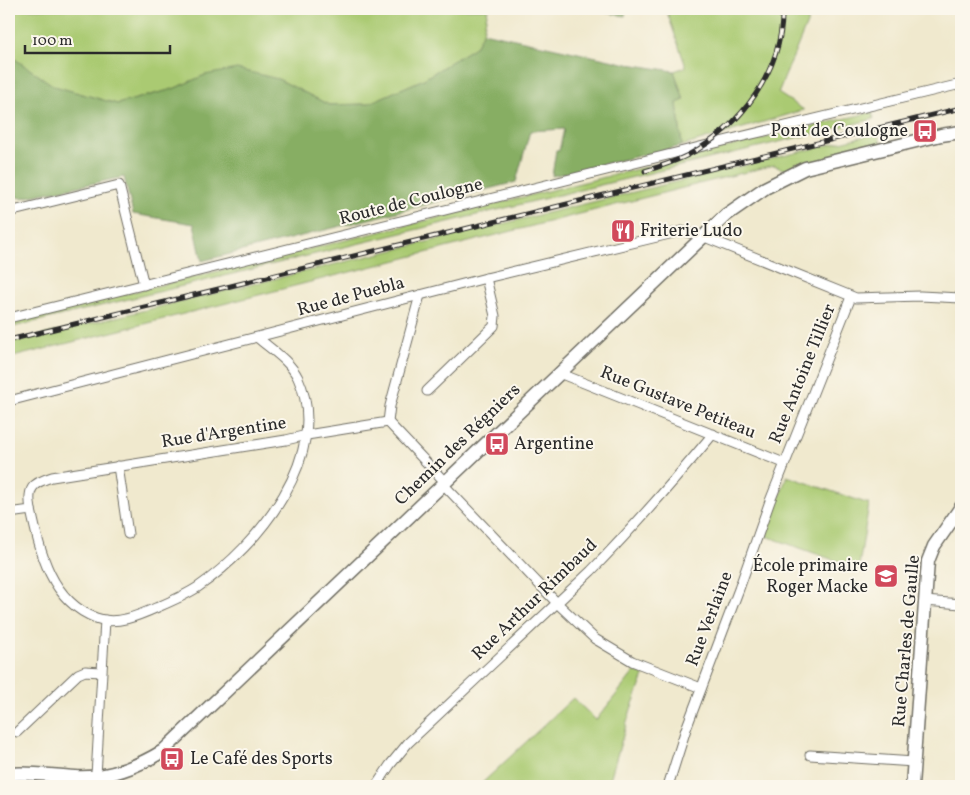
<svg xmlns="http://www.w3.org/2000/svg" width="970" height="795" viewBox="0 0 970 795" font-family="Vollkorn,serif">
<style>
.green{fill:#aaca72;stroke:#6a7a4e}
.forest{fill:#87ae64;stroke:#596c48}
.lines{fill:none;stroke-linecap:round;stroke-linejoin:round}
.street-casing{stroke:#706e64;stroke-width:11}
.secondary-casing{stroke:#706e64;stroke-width:15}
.street{stroke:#fff;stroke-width:9}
.secondary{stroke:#fff;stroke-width:12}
.rail-casing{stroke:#2b2b2b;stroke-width:5}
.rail{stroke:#fbf7ec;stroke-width:3;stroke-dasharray:9;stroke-linecap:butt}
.labels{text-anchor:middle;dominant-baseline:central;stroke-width:4;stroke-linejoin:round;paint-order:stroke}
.poi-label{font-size:18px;fill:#2b2b2b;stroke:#fbf7ec;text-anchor:start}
.street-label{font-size:18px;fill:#2b2b2b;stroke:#fbf7ec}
</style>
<rect width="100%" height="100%" fill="#fbf7ec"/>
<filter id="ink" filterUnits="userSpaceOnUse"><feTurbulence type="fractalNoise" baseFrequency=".02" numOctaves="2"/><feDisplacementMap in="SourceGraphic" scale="10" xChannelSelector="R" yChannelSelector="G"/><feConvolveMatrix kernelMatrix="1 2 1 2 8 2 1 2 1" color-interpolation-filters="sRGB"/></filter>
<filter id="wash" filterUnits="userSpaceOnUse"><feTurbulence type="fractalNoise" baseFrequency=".0096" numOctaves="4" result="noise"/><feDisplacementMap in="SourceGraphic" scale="20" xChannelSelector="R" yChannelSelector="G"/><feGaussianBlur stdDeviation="1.12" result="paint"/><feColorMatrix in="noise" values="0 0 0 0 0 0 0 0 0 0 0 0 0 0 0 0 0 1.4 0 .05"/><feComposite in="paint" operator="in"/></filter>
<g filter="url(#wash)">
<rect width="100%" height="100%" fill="#f0e9ce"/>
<g class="green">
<polygon points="9,9 488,9 483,32 475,47 424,79 367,104 329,105 278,79 205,75 173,89 117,104 54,86 9,55"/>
<polygon points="666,9 813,9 778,93 804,110 682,146 677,103 684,100 674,71 686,67"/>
<polygon points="872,112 874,119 9,328 9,322"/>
<polygon points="878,133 881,144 785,170 774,165 9,358 9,343"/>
<polygon points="787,476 869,504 858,572 848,565 766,536"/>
<polygon points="635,671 644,676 631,709 608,786 479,786 573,698 596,720"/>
</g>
<g class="forest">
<polygon points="586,9 626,9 625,16"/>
<polygon points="483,32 628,64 674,71 684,100 677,103 682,146 552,176 556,150 559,151 564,129 530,131 516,182 202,261 194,224 133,214 124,177 22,198 9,195 9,55 54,86 117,104 173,89 205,75 237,69 278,79 329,105 367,104 424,79 475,47"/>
</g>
</g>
<g filter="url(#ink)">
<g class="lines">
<defs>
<g id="street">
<polyline points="9,212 119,185 144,285"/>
<polyline points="9,318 744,136 961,84"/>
<polyline points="559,373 784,463"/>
<polyline points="427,391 494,326 495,316 486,278"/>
<polyline points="9,401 486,278 682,231 702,236 856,298 920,296 961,298"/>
<polyline points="388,422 390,406 420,295"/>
<polyline points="388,422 445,482"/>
<polyline points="118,466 128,534"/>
<polyline points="443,484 557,603 595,639 632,661 701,688"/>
<path d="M 31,510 C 40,552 51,601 96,618 C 116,626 140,615 158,607 C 172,601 186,595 198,587 C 258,546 333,454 298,378 C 290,361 272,350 258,338"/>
<path d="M 9,513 L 31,510 C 27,488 32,483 52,477 L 286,440 L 307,435 L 388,422"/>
<polyline points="925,601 961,604"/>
<polyline points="17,732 78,674 85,671 101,672"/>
<polyline points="810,755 914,762"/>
<polyline points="96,776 105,620"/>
<path d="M 376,786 L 390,765 L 408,743 L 591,571 C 634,527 674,481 713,434"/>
<polyline points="668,786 686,729 739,589 770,501 851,297"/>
</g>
<g id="secondary">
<path d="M 9,774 C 31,772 53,776 75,777 C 107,779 137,767 163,751 L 726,215 L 765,188 L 805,168 L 941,135 L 961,132"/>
<polyline points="912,786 928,561 934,546 961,507"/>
</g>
</defs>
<use href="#street" class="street-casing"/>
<use href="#secondary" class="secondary-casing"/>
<use href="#street" class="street"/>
<use href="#secondary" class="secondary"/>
<defs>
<g id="rail">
<path d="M 645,171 C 659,167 674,162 688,155 C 740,128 784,70 782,9"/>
<polyline points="9,340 961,108"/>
</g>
</defs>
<use href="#rail" class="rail-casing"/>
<use href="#rail" class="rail"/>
</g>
</g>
<defs>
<symbol id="bus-square" viewBox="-11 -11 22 22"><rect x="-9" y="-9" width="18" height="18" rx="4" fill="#d1495b" stroke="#fbf7ec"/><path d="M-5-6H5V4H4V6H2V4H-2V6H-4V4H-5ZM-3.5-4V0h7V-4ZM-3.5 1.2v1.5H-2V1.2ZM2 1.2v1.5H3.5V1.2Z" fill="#fff"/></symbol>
<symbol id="restaurant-square" viewBox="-11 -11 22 22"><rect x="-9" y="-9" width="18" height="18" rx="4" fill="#d1495b" stroke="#fbf7ec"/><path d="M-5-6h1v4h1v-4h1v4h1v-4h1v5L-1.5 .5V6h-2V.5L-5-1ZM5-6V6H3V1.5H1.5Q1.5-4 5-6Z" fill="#fff"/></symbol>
<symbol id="school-square" viewBox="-11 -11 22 22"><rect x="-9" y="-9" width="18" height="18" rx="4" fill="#d1495b" stroke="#fbf7ec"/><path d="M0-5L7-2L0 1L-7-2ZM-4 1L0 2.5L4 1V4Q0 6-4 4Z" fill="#fff"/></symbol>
</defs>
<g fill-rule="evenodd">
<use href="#bus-square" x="911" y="117" width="28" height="28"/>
<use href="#restaurant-square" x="609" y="217" width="28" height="28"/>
<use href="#bus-square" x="483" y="430" width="28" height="28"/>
<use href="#school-square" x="872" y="562" width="28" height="28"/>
<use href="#bus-square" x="158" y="745" width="28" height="28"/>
</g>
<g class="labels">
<g class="poi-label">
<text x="908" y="131" text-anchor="end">Pont de Coulogne</text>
<text x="640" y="231">Friterie Ludo</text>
<text x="514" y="444">Argentine</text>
<text x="868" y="566" text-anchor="end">École primaire<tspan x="868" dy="21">Roger Macke</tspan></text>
<text x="190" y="759">Le Café des Sports</text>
</g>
<g class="street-label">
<text transform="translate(411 202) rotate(-14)">Route de Coulogne</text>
<text transform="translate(351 297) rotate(-15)">Rue de Puebla</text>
<text transform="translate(803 374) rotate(-68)">Rue Antoine Tillier</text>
<text transform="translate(678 403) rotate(22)">Rue Gustave Petiteau</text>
<text transform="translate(224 433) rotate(-9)">Rue d'Argentine</text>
<text transform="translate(458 445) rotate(-44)">Chemin des Régniers</text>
<text transform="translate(535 600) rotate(-44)">Rue Arthur Rimbaud</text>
<text transform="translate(710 619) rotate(-69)">Rue Verlaine</text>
<text transform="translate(907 641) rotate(-85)">Rue Charles de Gaulle</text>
</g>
</g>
<rect width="970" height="795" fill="none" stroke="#fbf7ec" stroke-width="30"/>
<path d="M25 45v8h145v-8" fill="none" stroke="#2b2b2b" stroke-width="2.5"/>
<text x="32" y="45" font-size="15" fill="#2b2b2b" stroke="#fbf7ec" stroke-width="4" paint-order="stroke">100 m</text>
</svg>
